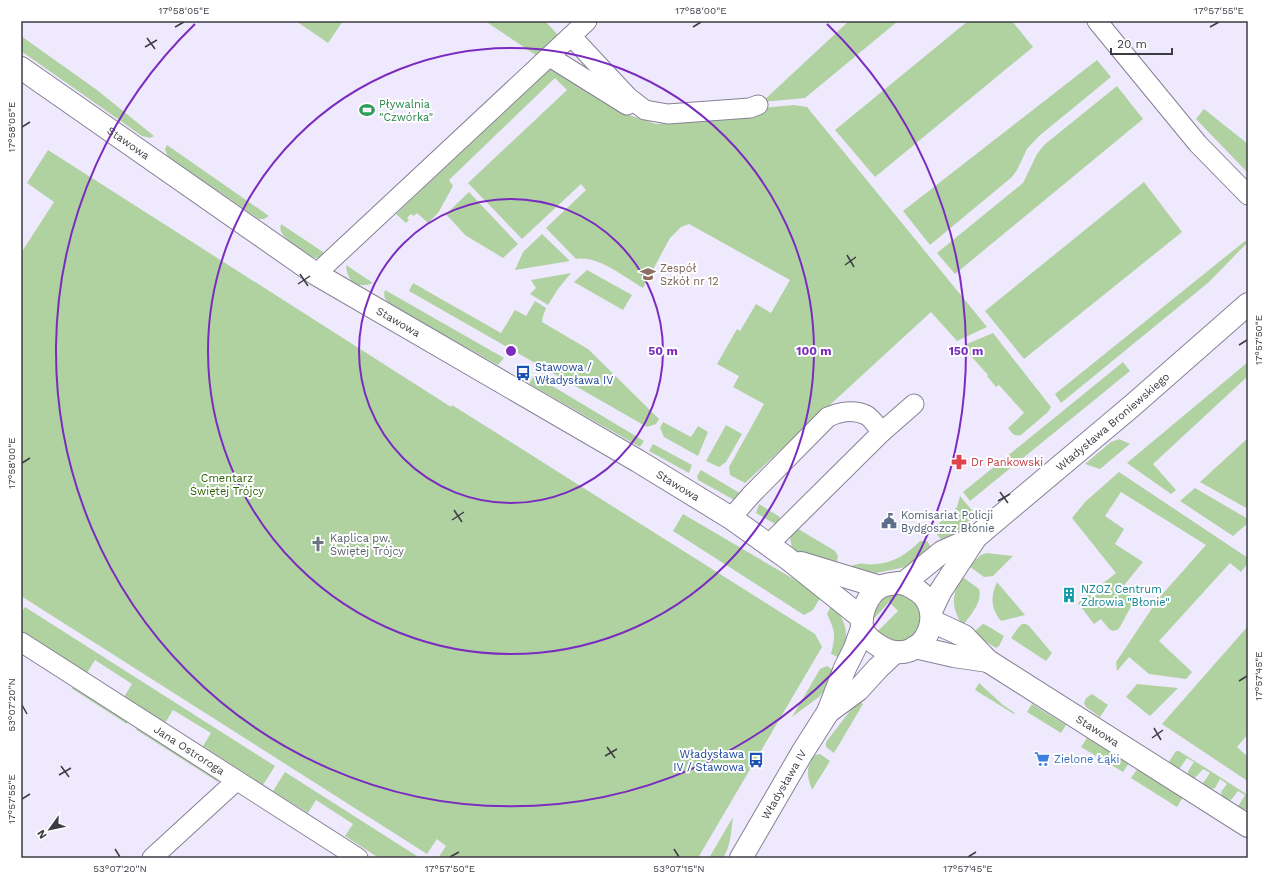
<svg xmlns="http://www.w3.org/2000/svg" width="1269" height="879" viewBox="0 0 1269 879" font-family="'Work Sans',sans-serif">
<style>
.green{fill:#b0d2a1}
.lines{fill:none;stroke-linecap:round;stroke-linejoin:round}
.minor-casing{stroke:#878194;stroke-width:21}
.tertiary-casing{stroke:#878194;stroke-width:24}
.minor{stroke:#fff;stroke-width:19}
.tertiary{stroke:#fff;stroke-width:22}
.ticks{fill:none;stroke:#3d3b43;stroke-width:1.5}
.ring{fill:none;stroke:#7b2cbf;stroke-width:2}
.labels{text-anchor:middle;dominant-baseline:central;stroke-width:4;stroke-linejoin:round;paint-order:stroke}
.leisure-label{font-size:11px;fill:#27864d;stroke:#fff;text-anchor:start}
.street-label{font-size:11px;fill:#3d3b43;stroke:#fff}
.education-label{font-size:11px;fill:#785e54;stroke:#fff;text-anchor:start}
.transit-label{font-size:11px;fill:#164399;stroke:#fff;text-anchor:start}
.health-label{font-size:11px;fill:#be3a42;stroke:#fff;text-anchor:start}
.park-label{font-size:11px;fill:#2a5e00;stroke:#fff}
.service-label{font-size:11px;fill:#4e5e75;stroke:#fff;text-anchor:start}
.worship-label{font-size:11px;fill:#5b616d;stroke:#fff;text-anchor:start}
.culture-label{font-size:11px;fill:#0d838f;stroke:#fff;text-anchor:start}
.shop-label{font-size:11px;fill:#366cbe;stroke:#fff;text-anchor:start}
.centre{fill:#7b2cbf;stroke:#fff;stroke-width:2}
.ring-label{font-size:12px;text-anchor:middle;font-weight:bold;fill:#7b2cbf;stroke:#fff;stroke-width:4;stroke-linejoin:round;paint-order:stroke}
.neatline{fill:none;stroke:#3d3b43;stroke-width:1.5}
.ticks-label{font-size:10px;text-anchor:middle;fill:#3d3b43}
</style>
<rect width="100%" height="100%" fill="#efe9fe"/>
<g class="green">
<polygon points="296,21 343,21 328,43"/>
<polygon points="485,21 545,21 558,35 537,56"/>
<polygon points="849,21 898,21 805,98 762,102"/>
<polygon points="968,21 1012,21 1033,47 875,177 835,130"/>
<polygon points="21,36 97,90 154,136 150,138 142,136 21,51"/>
<polygon points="1097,60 1111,77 1039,136 1027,149 1017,170 1012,177 930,245 903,211"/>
<path d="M 552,68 L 626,114 L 656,124 L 761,115 L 761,108 L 794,105 L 807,107 L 987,327 L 957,341 L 931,312 L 745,483 L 730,475 L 729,467 L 764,404 L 733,387 L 739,376 L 717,364 L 737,329 L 740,331 L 756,304 L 771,313 L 790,280 L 689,224 L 681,227 L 670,238 L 643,288 C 624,277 598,255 576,259 L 546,228 L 586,190 L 581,184 L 522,239 L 468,183 L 567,90 L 555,78 L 449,180 L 453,186 L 438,213 L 428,223 L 417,213 L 414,216 L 411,214 L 407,218 L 409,220 L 406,223 L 396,214 L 539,78 Z"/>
<polygon points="1117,86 1143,119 955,274 937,253 1023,183 1037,154 1044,145"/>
<polygon points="1204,109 1248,144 1248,173 1196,119"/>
<polygon points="167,145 269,216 264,219 259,219 174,161 167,155 165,149"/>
<polygon points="48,150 451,407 452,405 815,634 822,647 698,858 438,858 446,846 437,839 427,854 21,596 21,253 54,202 27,183"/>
<polygon points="1144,182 1182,232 1024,359 985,311"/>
<polygon points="469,192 518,244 503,258 465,235 446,214"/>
<path d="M 281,224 L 329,256 C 325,258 320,259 316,258 C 308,256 285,240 282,233 C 280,230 280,228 281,224 Z"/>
<polygon points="542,234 570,261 515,270 523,252"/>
<polygon points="1245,241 1247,243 1209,282 1061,403 1055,394"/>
<path d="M 346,265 L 373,283 C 358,289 347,283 346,265 Z"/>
<polygon points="587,270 632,295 623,310 574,282"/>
<polygon points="571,273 558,289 548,305 530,294 536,288 531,280"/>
<polygon points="413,283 501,333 515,310 526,316 535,301 546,308 543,316 542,322 588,349 659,419 656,424 647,427 409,291"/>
<path d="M 385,290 L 504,358 L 498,365 L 389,304 C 385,299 383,296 385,290 Z"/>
<path d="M 993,333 L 1051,407 L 1048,412 L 1021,435 C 1014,437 1012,433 1008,428 L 1024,413 L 999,385 L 996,387 L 987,376 L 988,375 L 962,346 Z"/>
<polygon points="1123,362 1130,371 970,501 963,492"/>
<polygon points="1248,362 1248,376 1153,464 1176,490 1171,494 1127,463"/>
<polygon points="534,375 644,441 640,447 529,384"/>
<polygon points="663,422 691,437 698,426 708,432 698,456 664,437 660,428"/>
<polygon points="726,425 742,434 726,462 719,467 706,461"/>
<polygon points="1248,438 1248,509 1200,482"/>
<polygon points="1119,439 1130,444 1100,469 1085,464 1111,442"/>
<polygon points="653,444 692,465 689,473 649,451"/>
<polygon points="701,470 743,495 736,501 698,480 697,476"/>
<polygon points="1119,472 1248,558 1248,563 1241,572 1230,563 1159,641 1192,672 1186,679 1149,674 1129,657 1117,671 1116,662 1159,598 1206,545 1121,492 1105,516 1124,529 1115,544 1143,562 1121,589 1135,599 1120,627 1117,630 1113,631 1109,629 1101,619 1094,624 1078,603 1116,573 1072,518 1085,502"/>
<polygon points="1195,488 1248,519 1248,523 1233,536 1180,501"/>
<polygon points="960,496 975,514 974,518 944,543 936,533 937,525 957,507"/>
<polygon points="759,504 780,517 777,525 756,513"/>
<polygon points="683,514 809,588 821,596 813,610 804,615 673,531"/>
<polygon points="795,527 835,551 838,556 836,566 801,554 792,549 790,537"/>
<path d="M 920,541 L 927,541 L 933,550 L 906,567 L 876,573 L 862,573 L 849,567 C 865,560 863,566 876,564 C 894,563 908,553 920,541 Z"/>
<polygon points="986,553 1013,556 993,576 984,577 969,566 981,555"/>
<path d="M 960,575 L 979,589 C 983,602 970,615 963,626 C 950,606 953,597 960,575 Z"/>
<path d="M 997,582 L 1025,615 L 1001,621 C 991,609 990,597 997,582 Z"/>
<path d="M 897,594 C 917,596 929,621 913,636 C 909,639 903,641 898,643 L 883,637 L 878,631 L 898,611 L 889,602 L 873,620 C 873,613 876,603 881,599 C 885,595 892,594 897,594 Z"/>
<path d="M 832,604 C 848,624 849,634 842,659 L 831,654 C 836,635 835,631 827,614 Z"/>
<polygon points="25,607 275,766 263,785 203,746 211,733 173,710 165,723 124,697 132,684 95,660 87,673 21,631 21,613"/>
<polygon points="983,624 986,625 1004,636 999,646 996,648 974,634 976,630"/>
<polygon points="1022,624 1026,624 1029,626 1052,653 1046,661 1011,638 1018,628"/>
<polygon points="1248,626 1248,734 1237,747 1248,757 1248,778 1246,780 1162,724"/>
<polygon points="827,666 835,671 827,687 819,697 792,717 820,669"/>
<polygon points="979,683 1003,705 1015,713 1014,714 975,690"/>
<polygon points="1137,684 1178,688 1150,716 1126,697"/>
<polygon points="71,688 75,688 127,721 127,724"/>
<polygon points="1092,694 1108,705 1100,717 1086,707 1084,703 1086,698"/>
<polygon points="857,702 861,702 863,704 834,753 826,747 826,742"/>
<polygon points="1032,704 1066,725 1061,733 1027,712"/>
<polygon points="135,729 139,729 218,780 218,782"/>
<polygon points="1087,738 1129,763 1123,772 1081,747"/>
<polygon points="1176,751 1179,751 1248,795 1248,809 1241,810 1237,808 1245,795 1238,791 1231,800 1223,798 1221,792 1227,784 1220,779 1215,788 1211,789 1204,786 1203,783 1210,773 1203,769 1195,778 1191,778 1188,777 1188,771 1194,762 1187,758 1180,768 1177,768 1168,763"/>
<path d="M 820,754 L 830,761 L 812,790 C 807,775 805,769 815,755 Z"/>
<polygon points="1138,768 1183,797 1177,807 1131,778"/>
<polygon points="285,772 420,858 408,858 404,856 403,858 379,858 345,836 353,824 316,800 308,813 273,791"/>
<path d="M 733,817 C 731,831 731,846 723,858 L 709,858 Z"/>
</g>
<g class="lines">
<defs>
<g id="minor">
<polyline points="1097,21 1198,144 1248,195"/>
<polyline points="571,36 628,97 645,110 668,114 750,108 758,105"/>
<polyline points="550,57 627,105"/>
<polyline points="316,274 587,21"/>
<path d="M 731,518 L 751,495 L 828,417 C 839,412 854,409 866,415 C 872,418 877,427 882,432"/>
<polyline points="768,545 882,432 914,404"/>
<path id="s1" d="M 21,642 L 358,858"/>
<polyline points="152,858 236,781"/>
</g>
<g id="tertiary">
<path id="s2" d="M 21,68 L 316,274 L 638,461 L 731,518 L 787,558 L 862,618"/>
<polyline points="801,563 880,587"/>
<path d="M 898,583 C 904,583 908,585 913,588 C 946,604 931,656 895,652 C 884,651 864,638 862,627 C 860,613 868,594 880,587 C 886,584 892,584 898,583 Z"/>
<path id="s3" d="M 904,583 L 942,552 L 976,537 L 1133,405 L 1248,304"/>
<polyline points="931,611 940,592 976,537"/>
<path id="s4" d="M 932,621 L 964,636 L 988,661 L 1248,826"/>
<polyline points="915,647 954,656 988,661"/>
<polyline points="828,712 858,690 878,668 895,652"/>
<path id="s5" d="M 741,858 L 802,753 L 828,712 L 845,668 L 855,648 L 862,628"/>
</g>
</defs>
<use href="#minor" class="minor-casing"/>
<use href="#tertiary" class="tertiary-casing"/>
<use href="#minor" class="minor"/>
<use href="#tertiary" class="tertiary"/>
</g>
<path class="ticks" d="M 175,27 L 184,22M 693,27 L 701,22M 1210,27 L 1219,22M 147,38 L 155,49M 145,47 L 157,40M 22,127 L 30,122M 847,255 L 854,267M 845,265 L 856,257M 300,274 L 308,286M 298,284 L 310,276M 1239,345 L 1247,340M 22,463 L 30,458M 1000,492 L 1008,503M 998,501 L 1010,494M 454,510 L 462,522M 452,520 L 464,512M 1239,681 L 1247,676M 22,705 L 27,714M 1154,728 L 1161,740M 1152,738 L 1163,730M 607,747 L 615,758M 605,756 L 617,749M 61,766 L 69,777M 59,775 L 71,768M 22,799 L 30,794M 115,849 L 120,857M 674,849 L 679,857M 450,857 L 459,852M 968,857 L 976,852"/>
<g class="ring">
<circle cx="511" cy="351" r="152"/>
<circle cx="511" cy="351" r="303"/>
<path d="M827 24A455 455 0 1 1 195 24"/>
</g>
<defs>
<symbol id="stadium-bare" viewBox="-9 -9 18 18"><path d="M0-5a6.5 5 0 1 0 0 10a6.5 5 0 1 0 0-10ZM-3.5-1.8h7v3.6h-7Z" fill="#2e9e5b" stroke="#fff" stroke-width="2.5" paint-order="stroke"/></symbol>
<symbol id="university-bare" viewBox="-9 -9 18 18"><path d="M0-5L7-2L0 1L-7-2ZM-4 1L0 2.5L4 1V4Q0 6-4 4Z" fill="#8d6e63" stroke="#fff" stroke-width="2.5" paint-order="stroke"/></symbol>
<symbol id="bus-bare" viewBox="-9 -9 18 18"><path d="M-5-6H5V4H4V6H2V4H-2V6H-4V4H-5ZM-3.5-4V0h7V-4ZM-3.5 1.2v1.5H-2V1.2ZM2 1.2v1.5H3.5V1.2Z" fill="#1a4fb4" stroke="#fff" stroke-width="2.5" paint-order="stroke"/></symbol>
<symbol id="pharmacy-bare" viewBox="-9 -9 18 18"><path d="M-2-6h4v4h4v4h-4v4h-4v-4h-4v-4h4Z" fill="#e0444e" stroke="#fff" stroke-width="2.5" paint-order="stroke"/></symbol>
<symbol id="civic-bare" viewBox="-9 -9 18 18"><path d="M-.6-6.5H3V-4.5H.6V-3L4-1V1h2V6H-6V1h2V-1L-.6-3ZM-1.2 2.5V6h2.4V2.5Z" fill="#5c6f8a" stroke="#fff" stroke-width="2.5" paint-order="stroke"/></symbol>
<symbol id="church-bare" viewBox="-9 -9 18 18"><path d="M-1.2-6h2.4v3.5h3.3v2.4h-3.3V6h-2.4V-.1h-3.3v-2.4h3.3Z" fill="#6b7280" stroke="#fff" stroke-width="2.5" paint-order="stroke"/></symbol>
<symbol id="building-bare" viewBox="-9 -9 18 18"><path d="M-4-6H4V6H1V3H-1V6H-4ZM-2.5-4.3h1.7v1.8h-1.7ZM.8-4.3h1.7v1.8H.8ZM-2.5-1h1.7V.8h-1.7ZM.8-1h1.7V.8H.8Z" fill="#0f9aa8" stroke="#fff" stroke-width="2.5" paint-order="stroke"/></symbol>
<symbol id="supermarket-bare" viewBox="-9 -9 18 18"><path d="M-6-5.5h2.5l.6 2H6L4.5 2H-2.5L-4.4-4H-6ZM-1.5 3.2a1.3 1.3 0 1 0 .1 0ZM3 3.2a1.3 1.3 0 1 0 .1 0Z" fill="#3f7fe0" stroke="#fff" stroke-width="2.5" paint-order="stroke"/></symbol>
</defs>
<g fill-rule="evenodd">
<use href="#stadium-bare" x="356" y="99" width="22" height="22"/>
<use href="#university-bare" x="637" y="263" width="22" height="22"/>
<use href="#bus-bare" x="512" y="362" width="22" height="22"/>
<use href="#pharmacy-bare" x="948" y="451" width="22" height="22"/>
<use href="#civic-bare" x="878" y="510" width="22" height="22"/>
<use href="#church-bare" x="307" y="533" width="22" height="22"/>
<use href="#building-bare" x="1058" y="584" width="22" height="22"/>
<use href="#supermarket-bare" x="1031" y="748" width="22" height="22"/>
<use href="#bus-bare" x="745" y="749" width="22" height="22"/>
</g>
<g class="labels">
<g class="leisure-label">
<text x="379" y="104">Pływalnia<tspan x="379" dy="13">"Czwórka"</tspan></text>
</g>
<g class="street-label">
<text stroke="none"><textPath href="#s2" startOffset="131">Stawowa</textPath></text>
<text stroke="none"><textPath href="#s2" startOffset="455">Stawowa</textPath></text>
<text stroke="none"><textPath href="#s3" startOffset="265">Władysława Broniewskiego</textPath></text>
<text stroke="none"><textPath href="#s2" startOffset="779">Stawowa</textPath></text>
<text stroke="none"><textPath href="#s4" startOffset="200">Stawowa</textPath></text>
<text stroke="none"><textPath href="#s1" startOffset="200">Jana Ostroroga</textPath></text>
<text stroke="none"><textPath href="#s5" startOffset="85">Władysława IV</textPath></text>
</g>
<g class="education-label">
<text x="660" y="268">Zespół<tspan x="660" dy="13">Szkół nr 12</tspan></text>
</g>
<g class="transit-label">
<text x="535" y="367">Stawowa /<tspan x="535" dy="13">Władysława IV</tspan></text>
<text x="744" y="754" text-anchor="end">Władysława<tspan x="744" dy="13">IV / Stawowa</tspan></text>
</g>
<g class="health-label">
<text x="971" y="462">Dr Pankowski</text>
</g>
<g class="park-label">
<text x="227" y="478">Cmentarz<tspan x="227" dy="13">Świętej Trójcy</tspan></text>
</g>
<g class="service-label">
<text x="901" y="515">Komisariat Policji<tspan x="901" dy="13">Bydgoszcz Błonie</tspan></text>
</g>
<g class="worship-label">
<text x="330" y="538">Kaplica pw.<tspan x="330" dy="13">Świętej Trójcy</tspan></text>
</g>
<g class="culture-label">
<text x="1081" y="589">NZOZ Centrum<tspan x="1081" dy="13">Zdrowia "Błonie"</tspan></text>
</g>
<g class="shop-label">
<text x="1054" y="759">Zielone Łąki</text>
</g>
</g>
<circle cx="511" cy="351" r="6" class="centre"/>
<g class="ring-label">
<text x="663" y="355">50 m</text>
<text x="814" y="355">100 m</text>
<text x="966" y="355">150 m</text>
</g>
<rect width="1269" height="879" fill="none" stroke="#ffffff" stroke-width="44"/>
<g transform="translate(50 829) rotate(237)" stroke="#ffffff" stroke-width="3" paint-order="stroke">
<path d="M0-3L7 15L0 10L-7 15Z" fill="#3d3b43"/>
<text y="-6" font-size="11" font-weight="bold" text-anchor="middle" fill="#3d3b43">N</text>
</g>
<path d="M1111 48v6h61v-6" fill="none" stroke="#3d3b43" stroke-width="2"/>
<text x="1117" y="48" font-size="12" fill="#3d3b43" stroke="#ffffff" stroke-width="3" paint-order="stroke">20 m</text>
<rect x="22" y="22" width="1225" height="835" class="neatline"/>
<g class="ticks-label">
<text x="184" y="14">17°58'05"E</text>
<text x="701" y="14">17°58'00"E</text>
<text x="1219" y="14">17°57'55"E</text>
<text transform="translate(11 127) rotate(-90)" y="4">17°58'05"E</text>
<text transform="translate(1258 340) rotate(-90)" y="4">17°57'50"E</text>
<text transform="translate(11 463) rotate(-90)" y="4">17°58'00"E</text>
<text transform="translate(1258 676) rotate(-90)" y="4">17°57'45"E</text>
<text transform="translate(11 705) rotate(-90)" y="4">53°07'20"N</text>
<text transform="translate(11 799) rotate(-90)" y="4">17°57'55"E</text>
<text x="120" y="872">53°07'20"N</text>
<text x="450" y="872">17°57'50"E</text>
<text x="679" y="872">53°07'15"N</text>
<text x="968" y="872">17°57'45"E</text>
</g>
</svg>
